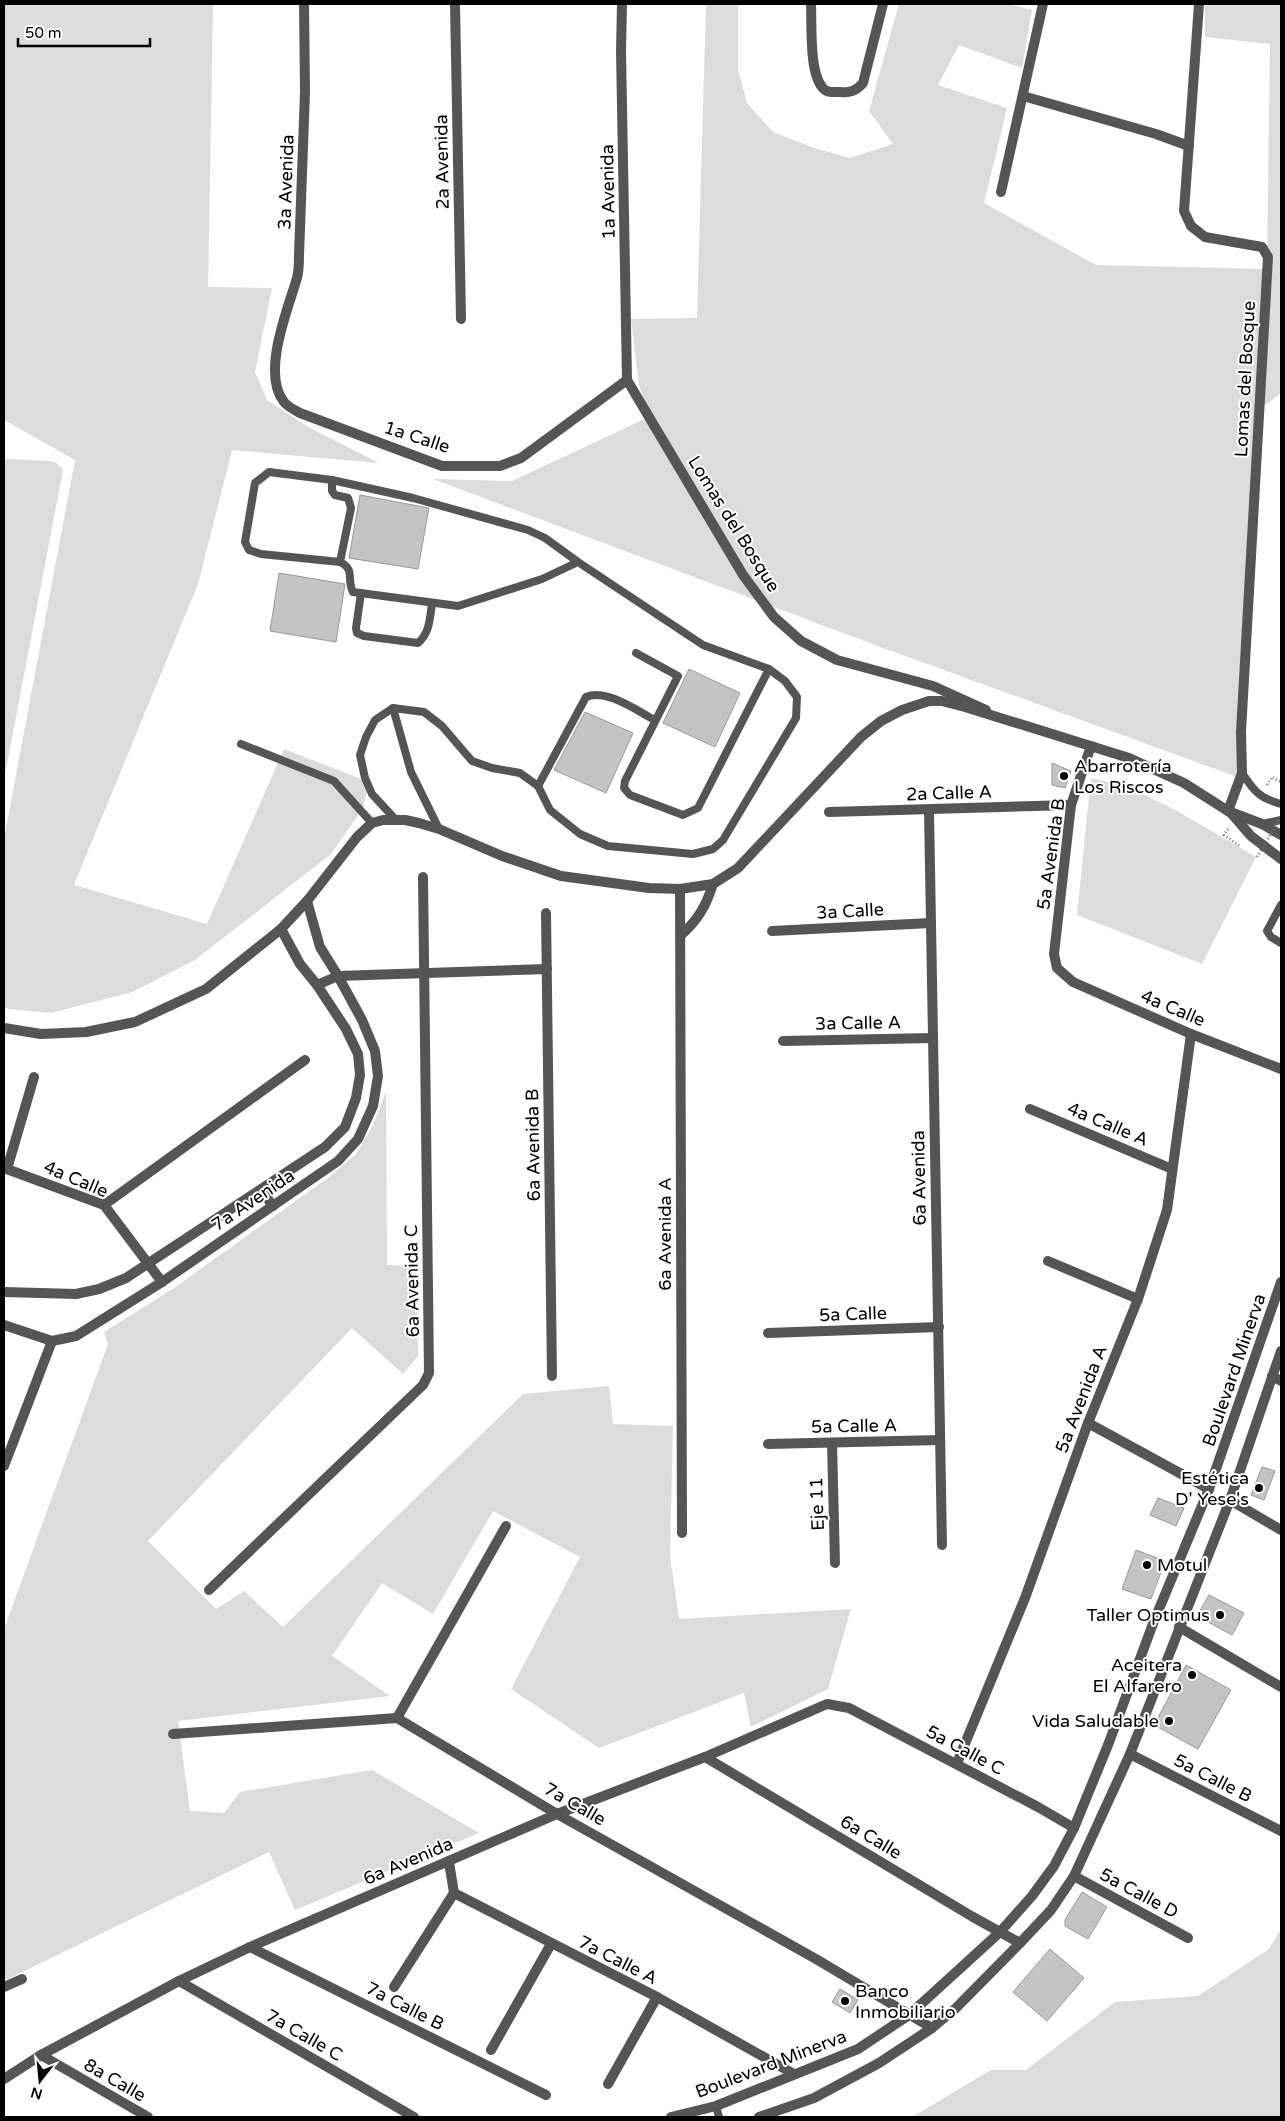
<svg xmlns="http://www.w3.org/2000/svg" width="1285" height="2121" viewBox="0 0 1285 2121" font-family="'Varela Round',sans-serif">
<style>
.green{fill:#dcdcdc}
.building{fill:#c4c4c4;stroke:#999}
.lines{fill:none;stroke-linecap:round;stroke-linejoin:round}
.path{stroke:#777;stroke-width:3;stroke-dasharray:1 2.5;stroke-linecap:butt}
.service{stroke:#555;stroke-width:8}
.minor{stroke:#555;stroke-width:10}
.tertiary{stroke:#555;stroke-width:10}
.path-bridge{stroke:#777;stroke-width:3;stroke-dasharray:1 2.5;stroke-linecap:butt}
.poi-dot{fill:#000;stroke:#fff;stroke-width:2}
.labels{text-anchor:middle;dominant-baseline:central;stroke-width:4;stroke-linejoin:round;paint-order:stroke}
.street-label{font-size:18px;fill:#000;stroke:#fff}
.poi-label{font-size:18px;fill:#000;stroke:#fff;text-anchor:end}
</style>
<rect width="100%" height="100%" fill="#fff"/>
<g class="green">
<polygon points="4,4 213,4 208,287 272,288 255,372 267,400 310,428 379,463 232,450 198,584 74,885 207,924 284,749 369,782 363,808 331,854 195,960 132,992 51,1013 9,1009 4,1007 4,839 75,460 4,420"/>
<polygon points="706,4 738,4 738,70 747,103 773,132 814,148 850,158 893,144 869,111 899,4 1008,4 1032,10 1022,68 959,45 938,85 1007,108 984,203 1096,265 1267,269 1270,44 1205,37 1205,4 1281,4 1281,393 1261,409 1243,779 875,645 433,479 512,481 651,416 639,386 631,319 697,318"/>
<polygon points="4,459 50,461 57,463 63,470 4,780"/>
<polygon points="1091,778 1131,788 1177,811 1256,857 1202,964 1077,915"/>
<polygon points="386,1092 387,1265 416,1266 418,1356 403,1374 352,1328 148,1541 216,1609 244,1591 283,1627 523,1394 609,1386 613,1424 673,1426 670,1556 679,1619 851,1609 828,1689 751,1727 744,1693 599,1748 511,1689 580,1557 493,1511 433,1614 382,1583 332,1656 390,1696 178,1721 190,1811 224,1813 240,1792 372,1770 479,1833 295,1910 269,1852 4,1981 4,1629 108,1344 104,1332 174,1288 329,1177 356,1154 373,1125"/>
<polygon points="1281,1929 1281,2117 912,2117 991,2070 1026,2070 1115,2002 1198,1996 1269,1949"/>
</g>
<g class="building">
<polygon points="360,495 429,508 418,569 349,558"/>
<polygon points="279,573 345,584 336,642 270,631"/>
<polygon points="689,669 740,693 715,747 663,723"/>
<polygon points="585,712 633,733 606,793 554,770"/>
<polygon points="1052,763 1071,771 1065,788 1052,785"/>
<polygon points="1262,1467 1275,1471 1264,1500 1251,1495"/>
<polygon points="1158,1498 1184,1508 1176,1526 1150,1515"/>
<polygon points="1136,1550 1165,1561 1151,1599 1122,1589"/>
<polygon points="1209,1595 1244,1613 1232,1635 1197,1616"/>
<polygon points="1186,1665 1231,1690 1198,1749 1154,1725"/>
<polygon points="1082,1892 1107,1907 1088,1939 1065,1926 1065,1920"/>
<polygon points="1050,1949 1084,1978 1047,2021 1013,1992"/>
<polygon points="840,1989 858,2000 850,2013 832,2002"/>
</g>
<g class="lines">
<g class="path">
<polyline points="1267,785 1272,777 1281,782"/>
<polyline points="1228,829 1224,835 1241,847"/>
</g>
<g class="service">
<polyline points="332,480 332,491 335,495 348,498 351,508 340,562"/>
<path d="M 361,593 L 356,628 L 357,633 L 364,636 L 418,643 C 430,633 430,617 432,603"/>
<polyline points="636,653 678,676 625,781 624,788 630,795 683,815 698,808 769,669"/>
<polyline points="393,708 411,772 439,829"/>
<polyline points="241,744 334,781 372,823"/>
<path d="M 1242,773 C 1254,791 1259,798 1281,804"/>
<path d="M 538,786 L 586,697 C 606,688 637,711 655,720"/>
<path d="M 395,819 L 372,794 L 365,778 L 360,755 L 366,737 L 375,720 L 393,708 L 424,712 L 442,726 L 472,761 L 492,768 L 520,773 L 538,786 L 550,810 L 580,834 L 608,846 L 693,854 L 713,849 L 723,840 L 796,718 L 797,697 L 785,681 L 769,669 L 703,645 L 578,562 L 542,579 L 458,606 L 353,592 C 346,579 356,570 340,562 L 261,554 L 249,550 L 245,542 L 255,483 L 269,472 L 332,480 L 413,498 L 528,530 L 545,538 L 578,562"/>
<polyline points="1262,824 1281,820"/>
<polyline points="1281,905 1267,931 1271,937 1281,943"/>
<polyline points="716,2106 719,2117"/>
</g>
<g class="minor">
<path d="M 304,4 L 305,92 L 299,255 C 299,262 299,271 297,278 C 288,309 261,373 284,402 C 288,407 295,410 300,413 L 442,466 L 500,466 L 521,458 L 627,380"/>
<polyline points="455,4 461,319"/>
<polyline points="622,4 621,51 627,380"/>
<path d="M 811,4 C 812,24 809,71 822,87 C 826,93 833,92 840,92 C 850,93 856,91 863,83 L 883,4"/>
<polyline points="1199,4 1184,211 1191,226 1205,237 1262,247 1268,257 1241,732 1242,773 1228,811"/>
<polyline points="1023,96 1156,134 1189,146"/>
<polyline points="1001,192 1043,4"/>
<polyline points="627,380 743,575 774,617 801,641 837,660 933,686 986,710"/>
<polyline points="1091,746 1071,805 1054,954 1057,968 1073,982 1191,1034 1281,1069"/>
<polyline points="929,811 942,1545"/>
<polyline points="829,812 1071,805"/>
<polyline points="680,889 682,1533"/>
<polyline points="546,913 552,1376"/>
<polyline points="772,931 931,923"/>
<path d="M 681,935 C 698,920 706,906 713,884"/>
<polyline points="317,985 338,976 547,969"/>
<polyline points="783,1041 933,1038"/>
<polyline points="1030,1109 1172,1169"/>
<polyline points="4,1168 104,1205 162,1282"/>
<polyline points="7,1169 34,1077"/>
<polyline points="261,1190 273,1206"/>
<polyline points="104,1205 305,1060"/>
<polyline points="1048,1261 1138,1299"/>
<polyline points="4,1292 76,1294 99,1289 126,1278 325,1147 345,1127 356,1098 360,1075 358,1054 346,1029 317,985 300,964 281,929"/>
<polyline points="4,1325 52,1341"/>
<polyline points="768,1333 939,1327"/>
<polyline points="52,1341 76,1336 162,1282 338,1161 358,1139 373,1106 378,1076 375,1051 362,1020 338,976 320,947 307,901"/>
<polyline points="1272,1376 1281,1381"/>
<polyline points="1088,1423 1209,1489"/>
<polyline points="768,1444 940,1440"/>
<polyline points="832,1444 835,1563"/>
<polyline points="4,1466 52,1341"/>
<polyline points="1230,1500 1281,1530"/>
<polyline points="209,1590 423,1385 429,1373 423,877"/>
<polyline points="1179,1627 1281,1687"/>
<polyline points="397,1718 506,1526"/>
<polyline points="173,1734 397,1718 557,1814 816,1959 932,2028"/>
<polyline points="1130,1754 1281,1831"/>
<polyline points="705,1757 973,1917 1020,1943"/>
<polyline points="957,1763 1025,1598 1088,1423 1138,1299 1167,1210 1191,1034"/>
<polyline points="449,1862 454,1893 657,1997 794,2074"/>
<polyline points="1074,1876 1188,1938"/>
<polyline points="250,1947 546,2095"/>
<polyline points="179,1981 414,2117"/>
<polyline points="4,1987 22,1979"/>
<polyline points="394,1987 454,1893"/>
<polyline points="491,2050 551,1944"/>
<polyline points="41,2055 148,2117"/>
<polyline points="4,2079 41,2055 179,1981 250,1947 557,1814 705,1757 827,1704 849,1708 1038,1807 1074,1828"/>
<polyline points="608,2084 657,1997"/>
</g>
<g class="tertiary">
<polyline points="1231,813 1251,836 1281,859"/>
<polyline points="4,1028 41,1034 86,1032 135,1022 206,989 281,929 307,901 357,837 372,823 383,820 405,820 419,823 439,829 502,856 561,876 649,888 680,889 713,884 738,868 861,737 881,721 902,710 929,701 942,701 965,707 1129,758 1184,783 1228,811 1262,824 1281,835"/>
<polyline points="671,2117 716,2106 858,2049 909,2015 1000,1932 1032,1896 1054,1866 1074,1828 1108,1745 1154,1621 1209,1489 1281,1282"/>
<polyline points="759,2117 814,2098 879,2063 932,2028 955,2009 1020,1943 1051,1910 1074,1876 1130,1754 1230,1500 1281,1351"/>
</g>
<polyline class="path-bridge" points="1257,857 1281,817"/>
</g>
<g class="poi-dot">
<circle cx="1064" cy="776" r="5"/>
<circle cx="1259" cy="1488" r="5"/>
<circle cx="1147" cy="1565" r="5"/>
<circle cx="1220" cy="1615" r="5"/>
<circle cx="1192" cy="1675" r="5"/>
<circle cx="1169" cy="1721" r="5"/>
<circle cx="845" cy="2001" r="5"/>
</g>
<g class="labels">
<g class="street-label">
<text transform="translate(442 162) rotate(-91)">2a Avenida</text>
<text transform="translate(286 182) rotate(-88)">3a Avenida</text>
<text transform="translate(608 192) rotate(-91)">1a Avenida</text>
<text transform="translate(1245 379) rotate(-87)">Lomas del Bosque</text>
<text transform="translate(417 437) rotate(18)">1a Calle</text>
<text transform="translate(734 524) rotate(58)">Lomas del Bosque</text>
<text transform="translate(949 793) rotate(-2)">2a Calle A</text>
<text transform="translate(1051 854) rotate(-82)">5a Avenida B</text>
<text transform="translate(850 911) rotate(-3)">3a Calle</text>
<text transform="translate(1173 1008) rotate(23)">4a Calle</text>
<text transform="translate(858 1023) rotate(-1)">3a Calle A</text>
<text transform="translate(1108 1124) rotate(23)">4a Calle A</text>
<text transform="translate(533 1145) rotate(-91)">6a Avenida B</text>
<text transform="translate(919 1178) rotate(-91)">6a Avenida</text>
<text transform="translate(76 1179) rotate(23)">4a Calle</text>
<text transform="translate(253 1200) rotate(-34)">7a Avenida</text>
<text transform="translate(665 1234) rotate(-90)">6a Avenida A</text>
<text transform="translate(412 1281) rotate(-91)">6a Avenida C</text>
<text transform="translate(853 1314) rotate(-2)">5a Calle</text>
<text transform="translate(1234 1370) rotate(-71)">Boulevard Minerva</text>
<text transform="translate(1081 1399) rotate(-69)">5a Avenida A</text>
<text transform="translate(854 1426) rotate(-1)">5a Calle A</text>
<text transform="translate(817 1504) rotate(-92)">Eje 11</text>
<text transform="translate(965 1750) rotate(28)">5a Calle C</text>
<text transform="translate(1213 1778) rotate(27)">5a Calle B</text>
<text transform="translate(575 1804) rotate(30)">7a Calle</text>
<text transform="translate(871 1837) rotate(31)">6a Calle</text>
<text transform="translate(408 1861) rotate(-23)">6a Avenida</text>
<text transform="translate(1139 1893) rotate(28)">5a Calle D</text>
<text transform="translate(618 1960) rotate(27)">7a Calle A</text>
<text transform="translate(405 2006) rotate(27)">7a Calle B</text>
<text transform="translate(304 2035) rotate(30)">7a Calle C</text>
<text transform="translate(771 2064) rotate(-21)">Boulevard Minerva</text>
<text transform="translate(115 2080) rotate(30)">8a Calle</text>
</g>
<g class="poi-label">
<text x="1074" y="766" text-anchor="start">Abarrotería<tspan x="1074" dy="21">Los Riscos</tspan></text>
<text x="1249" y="1478">Estética<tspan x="1249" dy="21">D' Yese's</tspan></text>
<text x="1157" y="1565" text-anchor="start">Motul</text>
<text x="1210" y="1615">Taller Optimus</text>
<text x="1182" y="1665">Aceitera<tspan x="1182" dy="21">El Alfarero</tspan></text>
<text x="1159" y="1721">Vida Saludable</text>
<text x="855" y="1991" text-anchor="start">Banco<tspan x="855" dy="21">Inmobiliario</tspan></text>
</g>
</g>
<rect width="1285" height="2121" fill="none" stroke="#000000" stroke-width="10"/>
<g transform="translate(40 2081) rotate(196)" stroke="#ffffff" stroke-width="4" paint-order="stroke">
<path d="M0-4L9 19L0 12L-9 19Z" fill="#000000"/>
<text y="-8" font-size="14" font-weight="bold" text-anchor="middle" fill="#000000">N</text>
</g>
<path d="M18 38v8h132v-8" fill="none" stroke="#000000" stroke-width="2.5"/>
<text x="25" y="38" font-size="15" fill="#000000" stroke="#ffffff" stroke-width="4" paint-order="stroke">50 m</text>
</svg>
